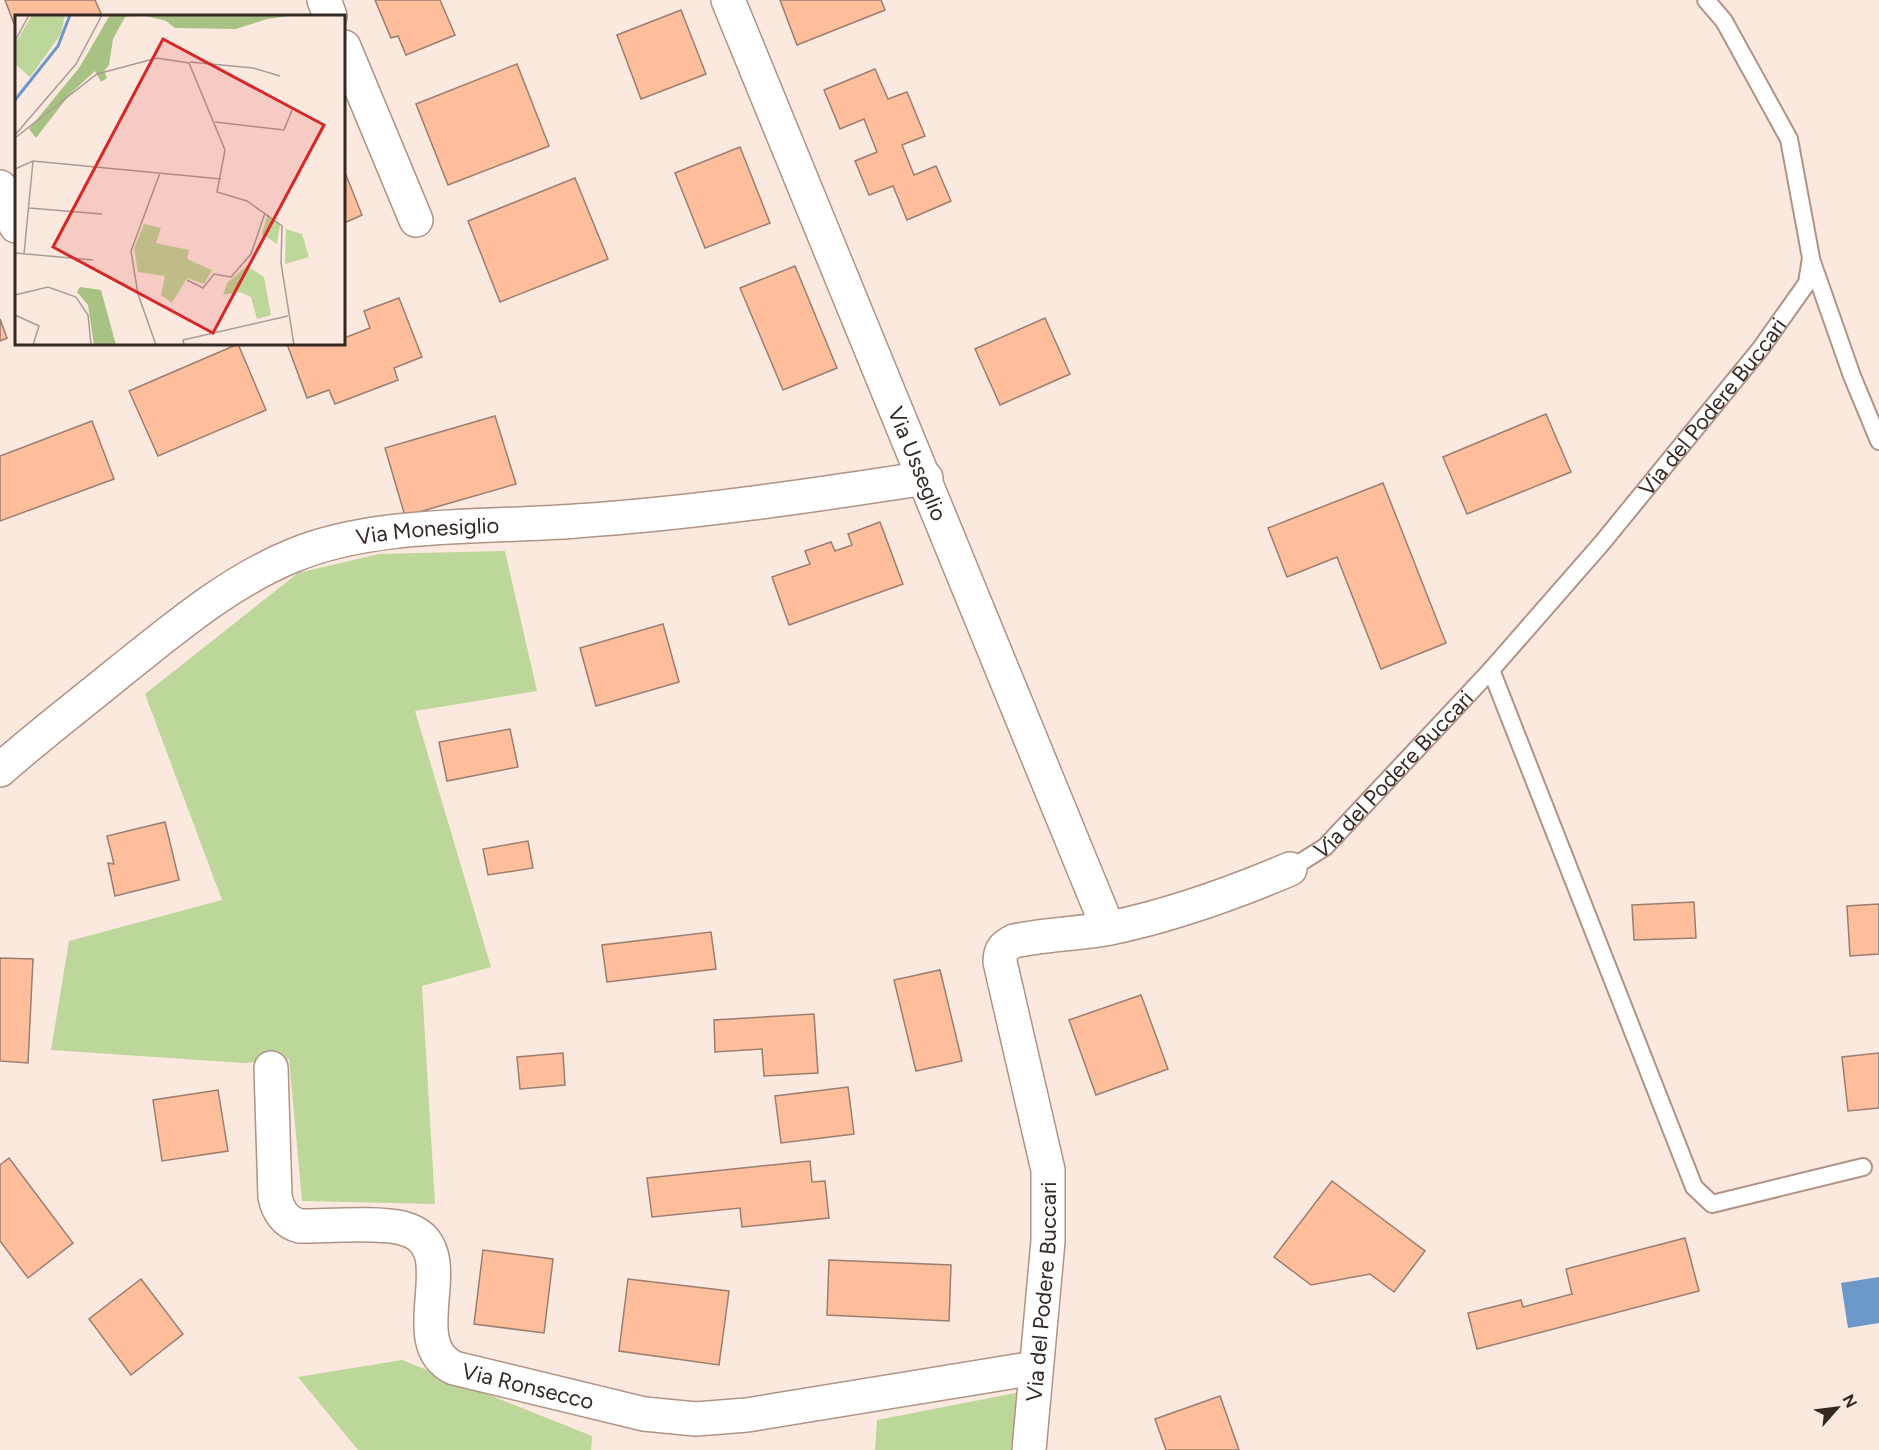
<svg xmlns="http://www.w3.org/2000/svg" width="1879" height="1450" viewBox="0 0 1879 1450" font-family="Figtree,sans-serif">
<style>
.green{fill:#bdd699}
.water{fill:#6c97c9}
.building{fill:#febd9b;stroke:#9a7e6f;stroke-width:1.5}
.lines{fill:none;stroke-linecap:round;stroke-linejoin:round}
.service-casing{stroke:#b09385;stroke-width:20}
.minor-casing{stroke:#b09385;stroke-width:36}
.service{stroke:#fff;stroke-width:16}
.minor{stroke:#fff;stroke-width:33}
.labels{text-anchor:middle;dominant-baseline:central;stroke-width:4.5;stroke-linejoin:round;paint-order:stroke}
.street-label{font-size:22px;fill:#342822;stroke:#fbe8df}
.inset-river{fill:none;stroke:#6c97c9;stroke-width:3}
.inset-road{fill:none;stroke:#ab9b93;stroke-width:1.5}
.view{fill:#d62828;fill-opacity:0.15;stroke:#d62828;stroke-width:3}
.inset-edge{fill:none;stroke:#342822;stroke-width:3}
</style>
<rect width="100%" height="100%" fill="#fbe8df"/>
<g class="green">
<polygon points="505,551 537,691 415,711 491,967 422,986 435,1204 302,1201 289,1059 244,1063 51,1050 69,941 222,900 145,694 298,573 379,554"/>
<polygon points="402,1360 592,1436 591,1450 358,1450 298,1377"/>
<polygon points="1021,1392 1013,1450 875,1450 877,1420"/>
</g>
<polygon class="water" points="1879,1277 1879,1323 1848,1328 1841,1283"/>
<g class="building">
<polygon points="5,0 95,0 102,16 16,16 16,29"/>
<polygon points="375,0 440,0 455,35 406,55 398,36 391,38"/>
<polygon points="780,0 881,0 885,10 797,45"/>
<polygon points="681,10 706,74 641,99 617,35"/>
<polygon points="517,64 549,146 448,185 416,104"/>
<polygon points="875,69 888,99 907,92 925,136 902,145 914,175 936,166 951,201 907,220 893,186 869,195 855,161 877,152 864,119 840,129 824,90"/>
<polygon points="740,147 770,223 705,248 675,173"/>
<polygon points="344,170 362,215 344,223"/>
<polygon points="575,178 608,259 500,302 468,221"/>
<polygon points="795,266 837,368 783,390 740,288"/>
<polygon points="399,298 422,357 394,368 398,380 335,404 329,390 307,398 287,344 344,344 344,338 370,328 364,311"/>
<polygon points="1045,318 1070,374 1000,405 975,349"/>
<polygon points="0,319 7,338 0,341"/>
<polygon points="238,344 266,410 158,456 129,391"/>
<polygon points="1546,414 1571,472 1467,514 1443,457"/>
<polygon points="495,416 516,484 405,516 385,448"/>
<polygon points="92,421 114,479 0,521 0,456"/>
<polygon points="1383,483 1446,643 1381,669 1337,557 1287,577 1268,528"/>
<polygon points="880,522 903,584 789,625 772,577 810,564 805,551 831,542 835,551 852,545 848,534"/>
<polygon points="663,624 679,682 596,706 580,648"/>
<polygon points="510,729 518,767 447,781 439,742"/>
<polygon points="165,822 179,880 115,896 108,863 114,864 107,836"/>
<polygon points="528,841 533,868 488,875 483,849"/>
<polygon points="1694,902 1696,938 1634,940 1632,905"/>
<polygon points="1879,904 1879,954 1850,956 1847,906"/>
<polygon points="711,932 716,969 607,982 602,945"/>
<polygon points="0,958 33,959 28,1063 0,1061"/>
<polygon points="940,970 962,1061 916,1071 894,980"/>
<polygon points="1141,995 1168,1069 1096,1095 1069,1020"/>
<polygon points="814,1014 818,1073 764,1076 762,1049 715,1052 714,1020"/>
<polygon points="563,1053 565,1085 520,1089 517,1057"/>
<polygon points="1879,1053 1879,1108 1848,1111 1842,1057"/>
<polygon points="848,1087 854,1134 781,1143 775,1096"/>
<polygon points="218,1090 228,1151 162,1161 153,1100"/>
<polygon points="9,1158 73,1243 28,1278 0,1241 0,1165"/>
<polygon points="810,1161 812,1182 825,1181 829,1218 742,1227 740,1208 652,1217 647,1178"/>
<polygon points="1332,1181 1425,1251 1394,1292 1370,1274 1311,1285 1274,1257"/>
<polygon points="1685,1238 1699,1291 1477,1349 1468,1313 1521,1300 1523,1307 1572,1294 1566,1269"/>
<polygon points="483,1250 553,1259 544,1333 474,1324"/>
<polygon points="829,1260 951,1265 949,1321 827,1315"/>
<polygon points="141,1279 183,1334 131,1375 89,1319"/>
<polygon points="628,1279 729,1291 719,1365 619,1351"/>
<polygon points="1220,1396 1239,1450 1166,1450 1155,1419"/>
</g>
<g class="lines">
<defs>
<g id="service">
<polyline points="1812,262 1852,376 1879,441"/>
<polyline points="1491,670 1694,1187 1712,1204 1863,1167"/>
<path id="s1" d="M 1290,869 L 1325,847 L 1491,670 L 1602,543 L 1761,348 L 1807,283 L 1811,258 L 1789,139 L 1724,21 L 1706,0"/>
</g>
<g id="minor">
<polyline points="324,0 330,16"/>
<path id="s2" d="M 728,0 L 1108,928"/>
<polyline points="344,47 416,220"/>
<polyline points="0,187 16,226"/>
<path id="s3" d="M 0,770 C 38,736 78,706 117,674 C 171,631 228,582 292,556 C 375,521 487,528 576,521 C 693,513 809,496 926,478"/>
<path id="s4" d="M 271,1068 L 275,1197 C 278,1211 286,1223 300,1226 C 327,1226 379,1222 402,1228 C 470,1245 398,1341 454,1368 L 644,1414 L 696,1419 L 747,1415 L 1035,1368"/>
<path id="s5" d="M 1029,1450 L 1048,1241 L 1048,1170 L 1000,962 C 1000,950 1004,946 1014,941 C 1046,934 1079,934 1110,928 C 1173,915 1231,894 1290,869"/>
</g>
</defs>
<use href="#service" class="service-casing"/>
<use href="#minor" class="minor-casing"/>
<use href="#service" class="service"/>
<use href="#minor" class="minor"/>
</g>
<g class="labels">
<g class="street-label">
<text stroke="none"><textPath href="#s1" startOffset="628">Via del Podere Buccari</textPath></text>
<text stroke="none"><textPath href="#s2" startOffset="501">Via Usseglio</textPath></text>
<text stroke="none"><textPath href="#s3" startOffset="502">Via Monesiglio</textPath></text>
<text stroke="none"><textPath href="#s1" startOffset="141">Via del Podere Buccari</textPath></text>
<text stroke="none"><textPath href="#s5" startOffset="159">Via del Podere Buccari</textPath></text>
<text stroke="none"><textPath href="#s4" startOffset="512">Via Ronsecco</textPath></text>
</g>
</g>
<g transform="translate(15 15)">
<rect width="330" height="330" fill="#fbe8df"/>
<path d="M 17,0 L 50,0 L 46,19 L 15,62 L 0,49 L 0,29 ZM 252,201 L 265,210 L 262,229 L 247,219 ZM 129,209 L 146,213 L 141,228 L 174,235 L 172,244 L 197,255 L 189,269 L 172,263 L 157,288 L 146,280 L 150,261 L 123,257 L 119,233 ZM 271,214 L 287,219 L 294,242 L 270,249 ZM 232,251 L 249,262 L 256,300 L 242,304 L 236,282 L 225,277 L 208,280 L 212,268 Z" fill="#bdd699"/>
<path d="M 95,0 L 122,0 L 110,2 L 98,24 L 94,50 L 89,56 L 92,63 L 86,67 L 80,56 L 55,79 L 21,123 L 14,114 L 64,53 ZM 127,0 L 281,0 L 252,4 L 221,14 L 160,13 L 151,6 ZM 65,272 L 86,275 L 101,330 L 79,330 L 73,290 L 62,277 Z" fill="#a8c284"/>
<path class="inset-river" d="M 0,85 L 43,31 L 55,0"/>
<path class="inset-road" d="M 0,26 L 14,0M 175,47 L 238,53 L 265,61M 200,107 L 269,115 L 277,95M 0,120 L 61,49 L 87,0M 0,123 L 82,59 L 142,43 L 174,48 L 210,135 L 202,177 L 232,186 L 267,211 L 266,248 L 279,330M 0,154 L 18,146 L 206,164M 14,193 L 87,199M 0,238 L 78,245M 9,239 L 18,146M 172,265 L 188,273 L 199,259 L 216,262 L 236,239 L 250,198M 0,280 L 33,272 L 61,282 L 73,300 L 76,330M 0,300 L 24,311 L 18,330M 141,330 L 123,279 L 116,236 L 145,158M 169,330 L 168,325 L 273,301"/>
<path class="view" d="M 148,24 L 309,110 L 198,318 L 38,232 Z"/>
<rect width="330" height="330" class="inset-edge"/>
</g>
<g transform="translate(1837 1408) rotate(62)" stroke="#fbe8df" stroke-width="4.5" paint-order="stroke">
<path d="M0-4.5L10 22L0 15L-10 22Z" fill="#342822"/>
<text y="-9" font-size="16" font-weight="bold" text-anchor="middle" fill="#342822">N</text>
</g>
</svg>
